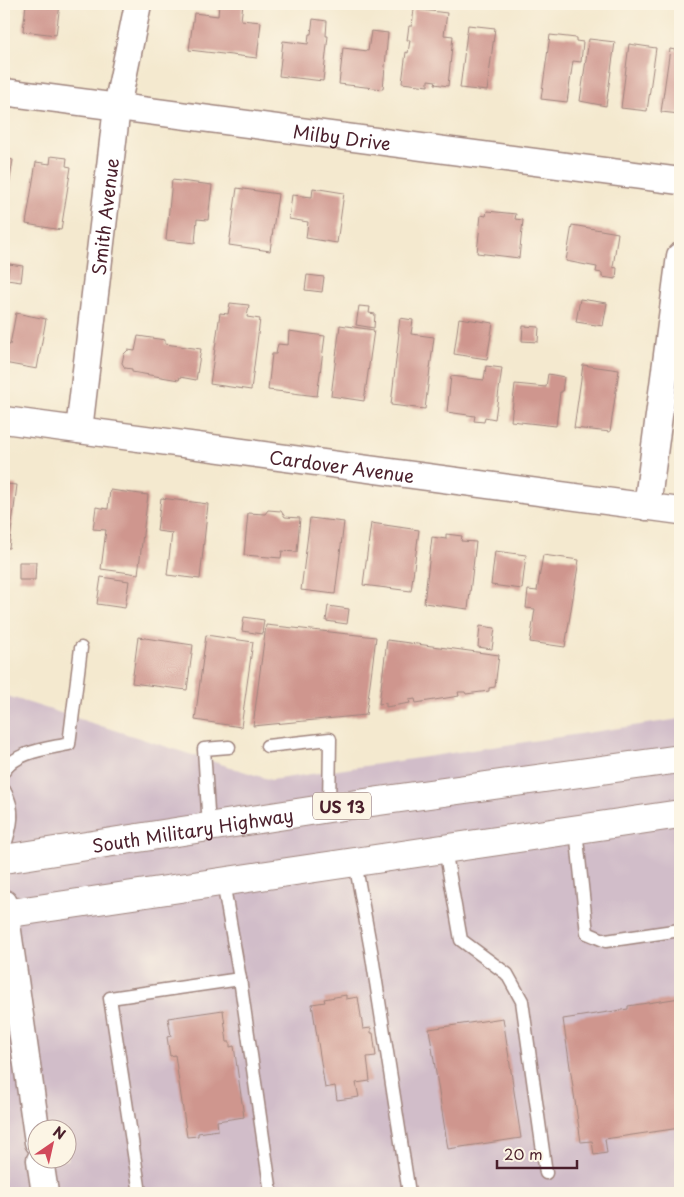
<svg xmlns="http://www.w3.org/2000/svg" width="684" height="1197" viewBox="0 0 684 1197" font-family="'Playpen Sans',sans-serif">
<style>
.industrial{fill:#d1bdc9;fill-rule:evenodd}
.building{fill:#cf968e}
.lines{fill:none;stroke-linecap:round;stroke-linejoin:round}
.lane-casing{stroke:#9f847d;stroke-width:15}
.street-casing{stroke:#9f847d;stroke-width:29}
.primary-casing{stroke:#9f847d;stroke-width:30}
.lane{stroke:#fff;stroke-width:12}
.street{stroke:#fff;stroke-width:26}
.primary{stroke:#fff;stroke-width:28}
.labels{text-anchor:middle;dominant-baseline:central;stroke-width:4;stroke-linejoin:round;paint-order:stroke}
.shield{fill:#fcf5e5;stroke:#7f5f63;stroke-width:1}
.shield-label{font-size:16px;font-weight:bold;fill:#4a1f2b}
.street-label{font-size:18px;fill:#4a1f2b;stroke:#fcf5e5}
</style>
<rect width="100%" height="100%" fill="#fcf5e5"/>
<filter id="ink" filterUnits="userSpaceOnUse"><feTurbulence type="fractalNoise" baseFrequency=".02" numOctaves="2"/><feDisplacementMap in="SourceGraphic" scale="10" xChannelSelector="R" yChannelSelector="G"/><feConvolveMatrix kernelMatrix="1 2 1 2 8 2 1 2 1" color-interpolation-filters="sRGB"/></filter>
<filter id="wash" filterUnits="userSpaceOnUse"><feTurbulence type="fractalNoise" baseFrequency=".0096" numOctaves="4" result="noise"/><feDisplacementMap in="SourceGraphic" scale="20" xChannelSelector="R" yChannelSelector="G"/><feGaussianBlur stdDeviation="1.12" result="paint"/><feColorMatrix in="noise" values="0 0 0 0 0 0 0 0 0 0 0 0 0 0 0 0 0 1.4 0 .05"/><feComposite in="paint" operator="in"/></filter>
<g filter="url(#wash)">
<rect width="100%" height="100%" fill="#f4e9cf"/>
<path class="industrial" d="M 4,695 L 271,780 L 680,719 L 680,1193 L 4,1193 ZM 38,1130 L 68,1130 L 68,1160 L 38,1160 Z"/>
<g id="blocks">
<g class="building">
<polygon points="4,4 9,4 5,33 4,33"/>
<polygon points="26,4 60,4 56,35 23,31"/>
<polygon points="219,4 243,4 241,20 261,22 257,58 189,50 194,13 218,16"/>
<polygon points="414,9 447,13 444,35 453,36 448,86 435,84 436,81 428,80 428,86 402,83 406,52 408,53 410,40 407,40 409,26 412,26"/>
<polygon points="313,19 327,21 326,36 328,36 323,81 279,76 283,41 308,44 309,34 311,34"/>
<polygon points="468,25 495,28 487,91 460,88"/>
<polygon points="371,31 388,33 383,89 339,84 343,48 368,51"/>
<polygon points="550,35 576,38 576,41 583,42 581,62 573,61 567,102 541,99"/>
<polygon points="589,39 615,42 606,106 580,101"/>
<polygon points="629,44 656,48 647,111 621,108"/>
<polygon points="670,49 680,51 680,114 661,112"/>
<polygon points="51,156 67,158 66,166 71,167 61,230 26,224 36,162 50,164"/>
<polygon points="4,158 13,160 6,204 4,204"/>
<polygon points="172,180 212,185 208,220 197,219 195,243 166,240"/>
<polygon points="237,188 278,194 270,251 229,245"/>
<polygon points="313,188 344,193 337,243 306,238 308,222 289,219 292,195 312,197"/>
<polygon points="487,211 516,214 515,219 523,220 519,258 477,253 481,215 486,216"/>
<polygon points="572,225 618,233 613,267 617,268 616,279 602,277 602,273 596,272 597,267 566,261"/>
<polygon points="9,264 23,266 21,282 7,280"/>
<polygon points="307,275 324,277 322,292 305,290"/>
<polygon points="580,299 607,303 603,326 576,322"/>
<polygon points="230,303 249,305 247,317 260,319 251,390 210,384 220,313 228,314"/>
<polygon points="359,306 370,307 369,313 375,314 374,328 356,325"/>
<polygon points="16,313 46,319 37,369 4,363 4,344 10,345"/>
<polygon points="400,318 413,320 411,334 434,337 425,409 391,405 399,333 398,333"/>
<polygon points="459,318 493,323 487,359 454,354"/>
<polygon points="340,325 374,330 364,401 331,396"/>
<polygon points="523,326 539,327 538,342 522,341"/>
<polygon points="289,331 325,336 317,396 268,390 272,354 276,354 278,344 288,345"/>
<polygon points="138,336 165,340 165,344 201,349 196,380 180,377 179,380 132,372 132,369 125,368 122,363 124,354 128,350 135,351"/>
<polygon points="583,365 619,370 610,432 574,428"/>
<polygon points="486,366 502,368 495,419 485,417 484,422 474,421 475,416 447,412 451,376 484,380"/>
<polygon points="548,374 564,377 562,392 560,392 556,426 511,421 515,384 546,387"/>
<polygon points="4,484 17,485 9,548 4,548"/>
<polygon points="110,490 148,495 138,574 101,569 106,530 93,529 96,507 108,509"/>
<polygon points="161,498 208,504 200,579 167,575 172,533 157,531"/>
<polygon points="268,510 281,511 285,517 300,518 297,552 282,551 281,558 244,555 248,513 265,514"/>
<polygon points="310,518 344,522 335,594 301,590"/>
<polygon points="371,523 419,530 411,591 363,585"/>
<polygon points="446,534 462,536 461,541 476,542 468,609 424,603 432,537 446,539"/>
<polygon points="495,551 526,555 522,589 491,585"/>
<polygon points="543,555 579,560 565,647 530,642 535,609 526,608 528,590 537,591"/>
<polygon points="19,562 36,562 35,580 19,580"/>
<polygon points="101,577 129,581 125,608 97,604"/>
<polygon points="328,606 349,609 347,624 326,621"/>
<polygon points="244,617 264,620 262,634 242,631"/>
<polygon points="266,625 376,637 366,715 253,726"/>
<polygon points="480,626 495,628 492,649 478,647"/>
<polygon points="206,635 253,642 241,727 195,720"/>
<polygon points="138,637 193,645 187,690 132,683"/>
<polygon points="387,640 499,655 495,687 489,688 489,691 466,694 465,692 458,692 459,696 416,703 415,699 409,700 410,703 386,707 386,703 379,704"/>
<polygon points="346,995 346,999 358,997 363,1029 371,1028 371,1033 373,1033 376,1056 367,1057 370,1081 356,1083 359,1097 337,1100 335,1086 325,1088 312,1004 325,1002 324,999"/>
<polygon points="680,998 680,1128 605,1139 607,1153 594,1155 592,1141 581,1142 563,1019 628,1009 628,1006"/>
<polygon points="223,1010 227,1042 230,1042 230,1047 234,1046 244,1117 217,1121 218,1130 198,1133 198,1136 187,1137 175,1055 170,1056 167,1037 171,1036 168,1018"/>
<polygon points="503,1018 521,1138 448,1149 429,1029"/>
</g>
</g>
</g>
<g filter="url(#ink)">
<use href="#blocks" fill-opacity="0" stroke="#9f847d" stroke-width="1"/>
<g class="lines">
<defs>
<g id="lane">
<polyline points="267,746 330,739 329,808"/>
<path d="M 4,771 C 17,751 47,749 69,744 L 81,648"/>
<path d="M 4,790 C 16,810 11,827 4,848"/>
<polyline points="209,827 204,749 229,747"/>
<polyline points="576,830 587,933 606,941 680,930"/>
<polyline points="445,849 461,940 507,974 522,1001 546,1173"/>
<polyline points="355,862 371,950 409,1193"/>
<polyline points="223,882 240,979 271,1193"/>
<polyline points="140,1193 110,998 240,979"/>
</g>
<g id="street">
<path id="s1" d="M 4,92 L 680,181"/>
<path id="s2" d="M 4,420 L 680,511"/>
<path id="s3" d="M 79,430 L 117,107 L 138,4"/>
<polyline points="647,507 680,256"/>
<polyline points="4,903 38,1142"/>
<polyline points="40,1160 45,1193"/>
</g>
<g id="primary">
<path id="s4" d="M 4,859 L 329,808 L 680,759"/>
<polyline points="4,914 680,814"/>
</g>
</defs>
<use href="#lane" class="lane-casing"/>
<use href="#street" class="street-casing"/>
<use href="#primary" class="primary-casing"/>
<use href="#lane" class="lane"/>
<use href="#street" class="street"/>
<use href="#primary" class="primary"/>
</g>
</g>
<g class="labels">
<rect class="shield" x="313" y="792.5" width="58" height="27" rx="4"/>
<g class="shield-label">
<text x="342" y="806">US 13</text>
</g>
<g class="street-label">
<text stroke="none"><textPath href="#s1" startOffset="341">Milby Drive</textPath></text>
<text stroke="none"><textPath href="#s3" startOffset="215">Smith Avenue</textPath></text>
<text stroke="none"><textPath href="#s2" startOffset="341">Cardover Avenue</textPath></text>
<text stroke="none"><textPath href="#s4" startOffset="191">South Military Highway</textPath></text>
</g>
</g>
<rect width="684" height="1197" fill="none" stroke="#fcf5e5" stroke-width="20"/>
<g transform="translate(52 1144) rotate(34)"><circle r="24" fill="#fcf5e5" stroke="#b59f9b"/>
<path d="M0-4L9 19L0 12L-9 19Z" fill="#d1495b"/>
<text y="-8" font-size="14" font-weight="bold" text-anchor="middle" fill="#4a1f2b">N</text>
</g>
<path d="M497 1160v8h80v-8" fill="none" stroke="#4a1f2b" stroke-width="2.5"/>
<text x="504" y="1160" font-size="15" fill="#4a1f2b" stroke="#fcf5e5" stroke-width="4" paint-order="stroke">20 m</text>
</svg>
